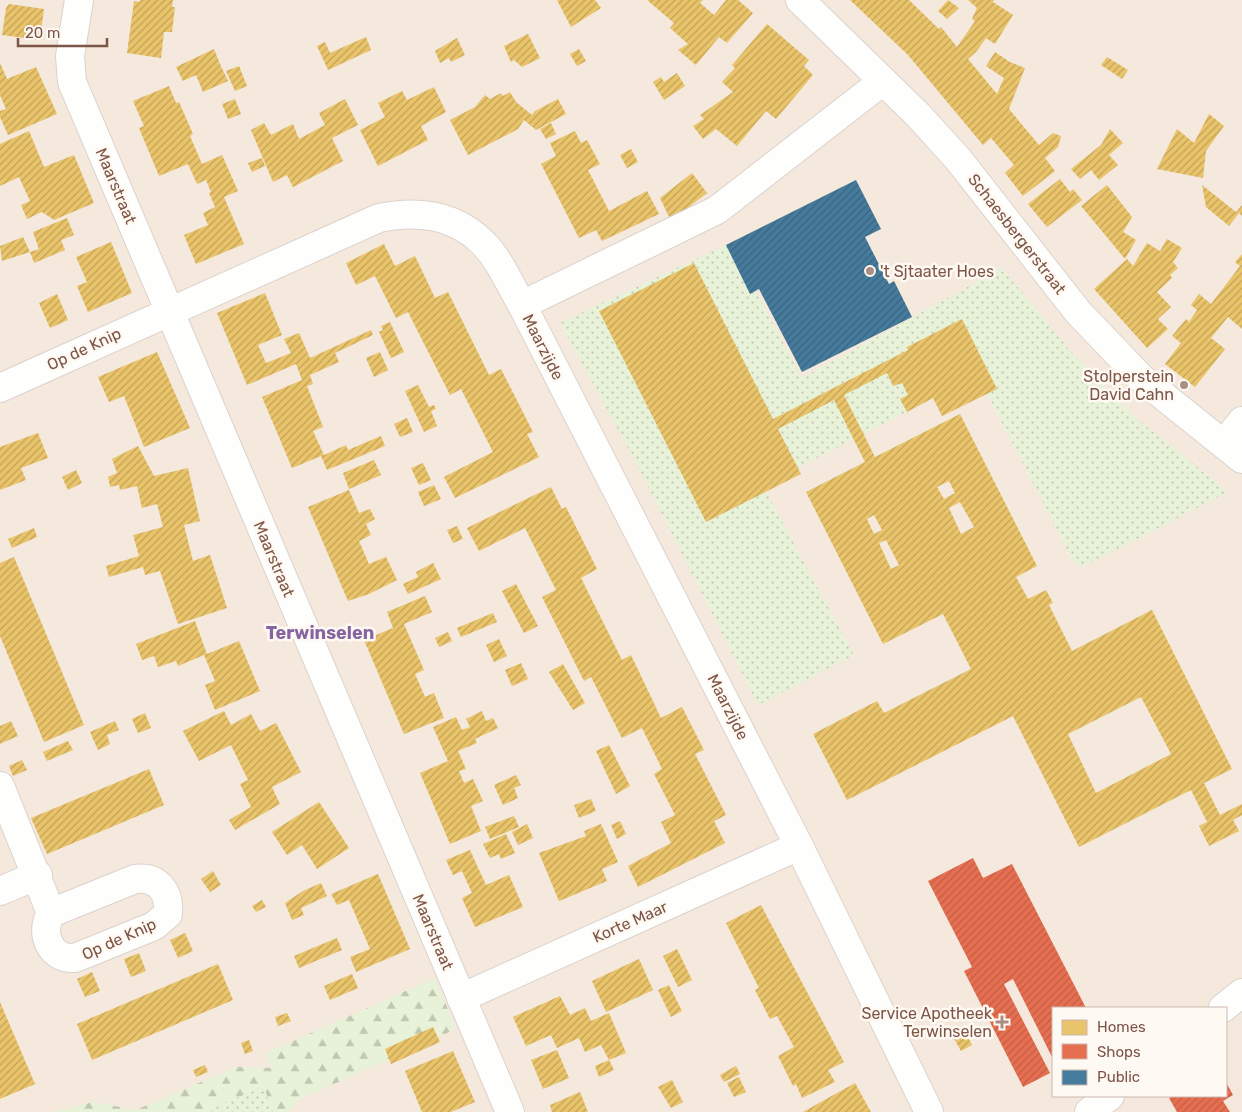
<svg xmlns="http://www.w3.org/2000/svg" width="1242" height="1112" viewBox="0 0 1242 1112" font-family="Rubik,sans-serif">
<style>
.residential{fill:#f5e8dd;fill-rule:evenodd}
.grass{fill:url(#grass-dots)}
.forest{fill:url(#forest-firs)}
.homes{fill:url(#homes-hatch);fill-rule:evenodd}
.shops{fill:url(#shops-hatch)}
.public{fill:url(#public-hatch)}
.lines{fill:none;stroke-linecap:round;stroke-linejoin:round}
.minor-casing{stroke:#dbd2cc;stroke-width:30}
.minor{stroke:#fefefd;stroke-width:28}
.poi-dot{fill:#a98e82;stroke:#fff9f3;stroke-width:2}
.labels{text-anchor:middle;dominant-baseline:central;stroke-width:5;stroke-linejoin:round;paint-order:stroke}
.street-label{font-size:16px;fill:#7e5648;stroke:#fff9f3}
.poi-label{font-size:16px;fill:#7e5648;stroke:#fff9f3;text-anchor:end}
.neighbourhood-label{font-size:18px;font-weight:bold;fill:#8765a1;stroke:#fff9f3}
</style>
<defs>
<pattern id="grass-dots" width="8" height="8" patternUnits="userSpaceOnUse" patternTransform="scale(1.25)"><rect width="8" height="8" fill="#e8f2d8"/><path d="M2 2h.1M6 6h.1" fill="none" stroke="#c1c7b1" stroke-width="1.8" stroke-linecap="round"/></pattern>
<pattern id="forest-firs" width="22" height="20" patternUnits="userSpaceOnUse" patternTransform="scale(1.25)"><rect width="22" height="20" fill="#e8f2d8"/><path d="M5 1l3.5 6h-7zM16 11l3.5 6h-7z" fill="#c1c7b1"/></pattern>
<pattern id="homes-hatch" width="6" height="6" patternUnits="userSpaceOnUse" patternTransform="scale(1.25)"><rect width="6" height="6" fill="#e9c46a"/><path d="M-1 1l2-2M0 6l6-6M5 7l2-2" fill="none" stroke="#c2a259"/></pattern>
<pattern id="shops-hatch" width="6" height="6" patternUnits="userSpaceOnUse" patternTransform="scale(1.25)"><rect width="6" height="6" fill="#e76f51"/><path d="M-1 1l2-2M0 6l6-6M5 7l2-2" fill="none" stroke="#c05e45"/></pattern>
<pattern id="public-hatch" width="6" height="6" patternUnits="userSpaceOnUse" patternTransform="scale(1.25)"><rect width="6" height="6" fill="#457b9d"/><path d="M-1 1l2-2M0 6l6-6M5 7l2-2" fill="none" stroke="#3d637b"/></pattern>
</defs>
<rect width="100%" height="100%" fill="#faf5ef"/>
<path class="residential" d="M 0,0 L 1242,0 L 1242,1112 L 0,1112 ZM 1053,1008 L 1226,1008 L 1226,1096 L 1053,1096 Z"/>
<g class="grass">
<polygon points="730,243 802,378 1002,268 1073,354 1136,418 1226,490 1222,495 1083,567 1074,563 979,378 956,386 763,486 854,655 758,705 637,465 560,323"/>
<polygon points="263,1086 274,1112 205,1112"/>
</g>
<polygon class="forest" points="435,978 456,1029 296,1101 289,1112 274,1112 263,1086 205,1112 53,1112 93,1102 136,1110 236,1067 272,1068 266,1053"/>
<g class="homes">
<polygon points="140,0 173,0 172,7 175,7 172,32 164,32 161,58 127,53 134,1 140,2"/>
<polygon points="557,0 595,0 601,8 571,27"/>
<polygon points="647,0 703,0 700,3 714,15 726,0 738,0 753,13 727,43 719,37 696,65 678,50 688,44 670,28 674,23"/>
<polygon points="850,0 909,0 939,29 941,27 957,47 975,21 972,19 977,8 968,0 994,0 993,2 1013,15 995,44 986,38 976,52 968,59 997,94 1004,78 986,66 995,52 1010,62 1025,68 1009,109 1039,145 1053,133 1061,136 1058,147 1045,158 1055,171 1023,196 1005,173 1014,165 991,138 983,145 908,55"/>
<polygon points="948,0 959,8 947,19 938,11"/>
<polygon points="9,4 44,9 40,40 2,35 6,8"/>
<polygon points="767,24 809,60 804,66 813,75 776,119 766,111 737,146 716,129 703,139 693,126 704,119 700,115 733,92 722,82 735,68 732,65"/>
<polygon points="528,34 540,58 522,67 514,60 511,62 504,46"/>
<polygon points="366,37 371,50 328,70 317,46 325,42 330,53"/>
<polygon points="457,38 465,55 451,62 449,58 440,63 435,51"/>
<polygon points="214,49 220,64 215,66 220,64 228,81 203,92 196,75 183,81 176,67"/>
<polygon points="579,49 586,61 577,66 570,54"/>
<polygon points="1107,57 1128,70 1122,79 1101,65"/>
<polygon points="0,63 7,79 36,67 57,114 8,135 0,117 0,111 6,109 0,95"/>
<polygon points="239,66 247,86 235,91 226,71"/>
<polygon points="677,73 685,86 664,100 653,82 661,77 664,82"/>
<polygon points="169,86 176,103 179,102 193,134 190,136 202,164 222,155 238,191 224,197 244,244 196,264 184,235 208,225 203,213 215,207 209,193 211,192 206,180 197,184 188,164 159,176 139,128 144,126 133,101"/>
<polygon points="434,87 446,112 421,126 428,140 378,166 360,130 385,117 378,103 402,91 407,100"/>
<polygon points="510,92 516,102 532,115 535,111 558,99 566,114 536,130 524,120 518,129 468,155 450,120 475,107 485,95 490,99 501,93 503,96"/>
<polygon points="235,99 241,114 228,119 222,104"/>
<polygon points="345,99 358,125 332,138 343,161 293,187 287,175 273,182 251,130 264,123 271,135 293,124 299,139 325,125 319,113"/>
<polygon points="1209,114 1224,126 1206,151 1203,178 1157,169 1177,129 1194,143"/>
<polygon points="551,123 556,134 546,139 540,129"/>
<polygon points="1110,129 1123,143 1109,155 1118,165 1099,180 1091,170 1080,179 1071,169 1101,145"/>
<polygon points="29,131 44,167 74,155 94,203 54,220 42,212 27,219 21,205 30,201 19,177 0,186 0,144"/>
<polygon points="575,131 581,143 587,140 600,164 588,170 609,211 647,191 659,214 602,241 596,230 579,238 541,164 556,156 550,143"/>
<polygon points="631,149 638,162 627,168 620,155"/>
<polygon points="262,158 265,166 252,172 248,163"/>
<polygon points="692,173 707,193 671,221 660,198"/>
<polygon points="1060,179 1070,192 1073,189 1082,200 1047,227 1028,204"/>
<polygon points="1107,185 1132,217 1123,232 1136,240 1125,259 1081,206"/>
<polygon points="1202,185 1236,212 1242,205 1242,216 1239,213 1229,226 1206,207"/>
<polygon points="67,218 74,235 61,240 65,250 34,263 30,252 39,249 33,232"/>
<polygon points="23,237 30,252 2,261 0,246"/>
<polygon points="1167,239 1182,248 1173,262 1178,268 1170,275 1172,278 1157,292 1171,307 1158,319 1168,329 1147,348 1094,289 1127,259 1133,266 1147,243 1160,251"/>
<polygon points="111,242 132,293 88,312 77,286 87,282 76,257"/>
<polygon points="384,244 395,266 415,256 435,298 448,292 489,375 501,369 533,432 527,434 539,457 455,498 444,477 493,452 461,389 450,395 408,312 396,318 375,276 356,285 346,263"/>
<polygon points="1242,254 1242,329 1228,317 1211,338 1225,349 1195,387 1165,364 1181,343 1172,336 1186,319 1189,322 1197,310 1191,305 1199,294 1211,304 1240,266 1235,262"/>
<path d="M 694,263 L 773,419 L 908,350 L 907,347 L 962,319 L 997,389 L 942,416 L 933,398 L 907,412 L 900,399 L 908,395 L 902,383 L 893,386 L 887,373 L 844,395 L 875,457 L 960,414 L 1037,566 L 1016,577 L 1028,599 L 1046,590 L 1053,603 L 1049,605 L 1072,651 L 1152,610 L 1232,769 L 1204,783 L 1220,815 L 1242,804 L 1242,815 L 1233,820 L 1239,831 L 1209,846 L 1199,826 L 1207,822 L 1191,790 L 1079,847 L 1013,716 L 847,800 L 813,734 L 877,701 L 884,713 L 971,669 L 943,614 L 883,644 L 806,492 L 865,462 L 834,400 L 778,429 L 801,474 L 706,522 L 599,311 ZM 949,481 L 955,493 L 944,499 L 937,487 ZM 960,502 L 974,527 L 961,534 L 949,508 ZM 874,515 L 882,530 L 874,534 L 867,519 ZM 886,540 L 899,565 L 891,569 L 879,543 ZM 1141,697 L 1171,754 L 1096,793 L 1068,734 Z"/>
<polygon points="265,293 282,335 258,345 266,363 291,353 284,339 299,333 310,358 371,330 373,335 335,353 339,362 310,375 313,384 307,386 323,427 313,431 324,455 346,445 348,450 381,436 385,446 327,470 321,456 292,468 262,397 302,380 296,364 247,385 217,313"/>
<polygon points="57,294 68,320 50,328 39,303"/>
<polygon points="390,322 404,352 391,358 379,332 383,330 381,326"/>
<polygon points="157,352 190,428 144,447 124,396 109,402 98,377"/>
<polygon points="380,352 388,370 374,377 366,358"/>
<polygon points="418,385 429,407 434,405 436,409 431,411 437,426 424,432 405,391"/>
<polygon points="407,418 413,432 400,437 394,424"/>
<polygon points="38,433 48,458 21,468 26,480 0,490 0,447"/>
<polygon points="138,446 154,476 188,468 200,521 184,525 193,561 210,555 227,608 178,624 160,571 145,575 143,567 109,577 106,566 139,556 133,535 163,527 157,504 142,508 137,486 120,490 119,485 110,487 108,477 117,473 112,459"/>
<polygon points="374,460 381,475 349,489 343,473"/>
<polygon points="423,463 431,480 419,485 411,468"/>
<polygon points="76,470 82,483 68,490 62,477"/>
<polygon points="434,485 441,499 424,506 418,492"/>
<polygon points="551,487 562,509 566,507 597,569 581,578 622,660 631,655 661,718 682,707 704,750 695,754 726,815 714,821 725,843 638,887 628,866 671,843 661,822 675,815 654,774 662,769 642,728 622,738 591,677 584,681 542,597 556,590 525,528 479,551 467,528"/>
<polygon points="349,490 359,513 370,509 375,519 366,524 371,535 359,541 369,564 386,557 397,580 369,594 348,601 308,507"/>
<polygon points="457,526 463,539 453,543 447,530"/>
<polygon points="34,528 37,537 12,548 8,539"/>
<polygon points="14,557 84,725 44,742 0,636 0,563"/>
<polygon points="433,563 441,579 408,594 403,584 418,577 416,572"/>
<polygon points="516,584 538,626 524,633 502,591"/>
<polygon points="425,596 432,612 404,624 424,670 415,674 425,697 434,693 444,718 404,734 364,640 393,628 387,612"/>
<polygon points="493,613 497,622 461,637 457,628"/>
<polygon points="195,621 207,654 239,641 260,691 215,710 205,685 215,681 204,655 178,666 176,661 158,667 154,656 142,660 136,644"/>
<polygon points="448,632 452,641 439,647 435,638"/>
<polygon points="499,639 507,656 494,662 486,645"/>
<polygon points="521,663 528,679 512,686 505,670"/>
<polygon points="563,664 585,703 573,710 549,672"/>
<polygon points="224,711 231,725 251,714 260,731 276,723 301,772 272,787 280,804 235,830 229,820 251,807 240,784 248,780 231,745 199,761 183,731"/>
<polygon points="482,711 486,721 493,718 498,728 475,739 477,743 458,751 466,769 459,771 464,783 473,779 483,801 471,806 481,831 450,844 420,773 448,761 433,727 456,717 462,730 470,727 466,719"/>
<polygon points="145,713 151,728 138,733 132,719"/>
<polygon points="11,721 18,736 0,744 0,726"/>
<polygon points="115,721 119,730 107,735 110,744 98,750 90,732"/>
<polygon points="68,741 73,750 47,761 43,752"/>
<polygon points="609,745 630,786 616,794 596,751"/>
<polygon points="22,760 27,770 13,776 9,766"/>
<polygon points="149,769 164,805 47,854 31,818"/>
<polygon points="516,775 521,785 514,788 518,798 503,805 494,785"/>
<polygon points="591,799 596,811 579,818 574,805"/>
<polygon points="319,802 349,848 317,869 302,845 287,855 272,832"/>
<polygon points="514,816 519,827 490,839 485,827"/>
<polygon points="620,821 626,834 617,839 611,825"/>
<polygon points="527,824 533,838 518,845 512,832"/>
<polygon points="601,824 618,862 602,869 607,881 559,901 539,853 586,836 584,831"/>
<polygon points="506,834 515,853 501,859 499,854 490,858 483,844"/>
<polygon points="470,850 486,885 509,875 523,907 475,927 462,898 472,893 462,871 453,875 446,860"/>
<polygon points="213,871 221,885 210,892 201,879"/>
<polygon points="378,874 410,949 356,972 350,957 370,949 349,900 337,905 331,894"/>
<polygon points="321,883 327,896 301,908 304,915 292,920 285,903 303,891"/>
<polygon points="262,900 266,907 256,912 252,906"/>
<polygon points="761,905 844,1062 828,1070 835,1082 802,1098 796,1084 793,1086 778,1056 794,1047 777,1016 770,1019 755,990 759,988 726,923"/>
<polygon points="185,933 193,951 178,958 170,940"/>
<polygon points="337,938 342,950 299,968 294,956"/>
<polygon points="677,949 692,980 678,987 663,956"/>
<polygon points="139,953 146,971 131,977 124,959"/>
<polygon points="639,959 653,990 606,1012 592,981"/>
<polygon points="218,964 233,1000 92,1060 77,1024"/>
<polygon points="92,972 100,991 85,997 77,979"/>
<polygon points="352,974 358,988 330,1000 324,986"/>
<polygon points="669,985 682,1011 671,1017 658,990"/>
<polygon points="560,996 570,1015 585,1008 591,1021 609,1013 626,1053 609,1060 601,1045 585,1052 579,1038 557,1048 551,1035 526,1046 513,1017"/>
<polygon points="0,1002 35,1084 0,1099"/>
<polygon points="287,1013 291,1021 278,1026 275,1017"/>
<polygon points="433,1027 440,1042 391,1064 385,1049"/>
<polygon points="965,1031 972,1045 961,1051 953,1037"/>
<polygon points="249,1040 253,1051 245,1054 241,1043"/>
<polygon points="557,1050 569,1078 543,1089 531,1060"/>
<polygon points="453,1051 475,1102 451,1112 422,1112 405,1071"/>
<polygon points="609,1060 614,1070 599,1077 595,1066"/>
<polygon points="205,1065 208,1072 196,1077 193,1070"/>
<polygon points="736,1066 740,1074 724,1082 720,1075"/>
<polygon points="739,1077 746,1092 734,1097 727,1083"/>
<polygon points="672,1080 683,1102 671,1108 658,1087"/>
<polygon points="855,1083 871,1112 803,1112"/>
<polygon points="580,1092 588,1112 552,1112 550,1105"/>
</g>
<g class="shops">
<polygon points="973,858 983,878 1012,864 1086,1008 1053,1008 1053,1059 1013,979 1004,984 1050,1073 1023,1087 964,971 972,967 928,881"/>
<polygon points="1226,1082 1233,1095 1223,1101 1230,1112 1177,1112 1169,1098 1173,1096 1226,1096"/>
</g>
<polygon class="public" points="856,180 881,229 865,237 889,284 894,281 912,317 802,372 759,289 750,294 726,245"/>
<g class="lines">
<defs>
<g id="minor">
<polyline points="79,0 70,56 72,82 510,1112"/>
<polyline points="800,0 918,115 958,159 1078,312 1141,378 1242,459"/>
<polyline points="522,305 717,210 883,81"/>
<path d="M 0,388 L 379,218 C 418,210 454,214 483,243 C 500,260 510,285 522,305 L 799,846 L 929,1112"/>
<polyline points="1224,444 1242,421"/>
<path d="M 0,786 L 51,913 L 135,879 C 158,876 170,892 168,914 L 154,926 L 75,958 C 50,960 39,933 51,913"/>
<polyline points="0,891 38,875"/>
<polyline points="461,998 799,846"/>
<polyline points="1223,1008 1242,993"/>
<polyline points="1089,1112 1110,1096"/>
</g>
</defs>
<use href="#minor" class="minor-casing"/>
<use href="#minor" class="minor"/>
</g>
<g class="poi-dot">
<circle cx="870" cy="271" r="5"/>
<circle cx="1184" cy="385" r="5"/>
<path d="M999.5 1014.5h5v5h5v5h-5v5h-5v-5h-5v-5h5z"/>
</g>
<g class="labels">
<g class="street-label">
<text transform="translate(116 186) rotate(67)">Maarstraat</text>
<text transform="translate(1017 234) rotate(52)">Schaesbergerstraat</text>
<text transform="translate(543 347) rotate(63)">Maarzijde</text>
<text transform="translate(84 349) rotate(-25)">Op de Knip</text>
<text transform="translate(274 559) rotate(67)">Maarstraat</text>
<text transform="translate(728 707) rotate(63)">Maarzijde</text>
<text transform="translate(630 922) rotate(-24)">Korte Maar</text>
<text transform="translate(433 932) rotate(67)">Maarstraat</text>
<text transform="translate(119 939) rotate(-24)">Op de Knip</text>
</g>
<g class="poi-label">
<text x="880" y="271" text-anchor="start">'t Sjtaater Hoes</text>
<text x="1174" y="376">Stolperstein<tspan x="1174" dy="18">David Cahn</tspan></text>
<text x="992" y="1013">Service Apotheek<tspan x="992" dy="18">Terwinselen</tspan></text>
</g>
<g class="neighbourhood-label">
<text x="320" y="633">Terwinselen</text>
</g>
</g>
<rect x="1052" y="1007" width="175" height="90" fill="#fff9f3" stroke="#cbb8af"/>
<rect x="1062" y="1020" width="25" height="15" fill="#e9c46a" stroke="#cbb8af"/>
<text x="1097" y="1032" font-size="15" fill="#7e5648">Homes</text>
<rect x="1062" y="1044" width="25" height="15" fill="#e76f51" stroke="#cbb8af"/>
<text x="1097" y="1057" font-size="15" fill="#7e5648">Shops</text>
<rect x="1062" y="1070" width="25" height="15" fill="#457b9d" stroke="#cbb8af"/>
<text x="1097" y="1082" font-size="15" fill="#7e5648">Public</text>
<path d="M18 38v8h89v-8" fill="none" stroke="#7e5648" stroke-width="2.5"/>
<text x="25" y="38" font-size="15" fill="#7e5648" stroke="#fff9f3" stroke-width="4" paint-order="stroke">20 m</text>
</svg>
